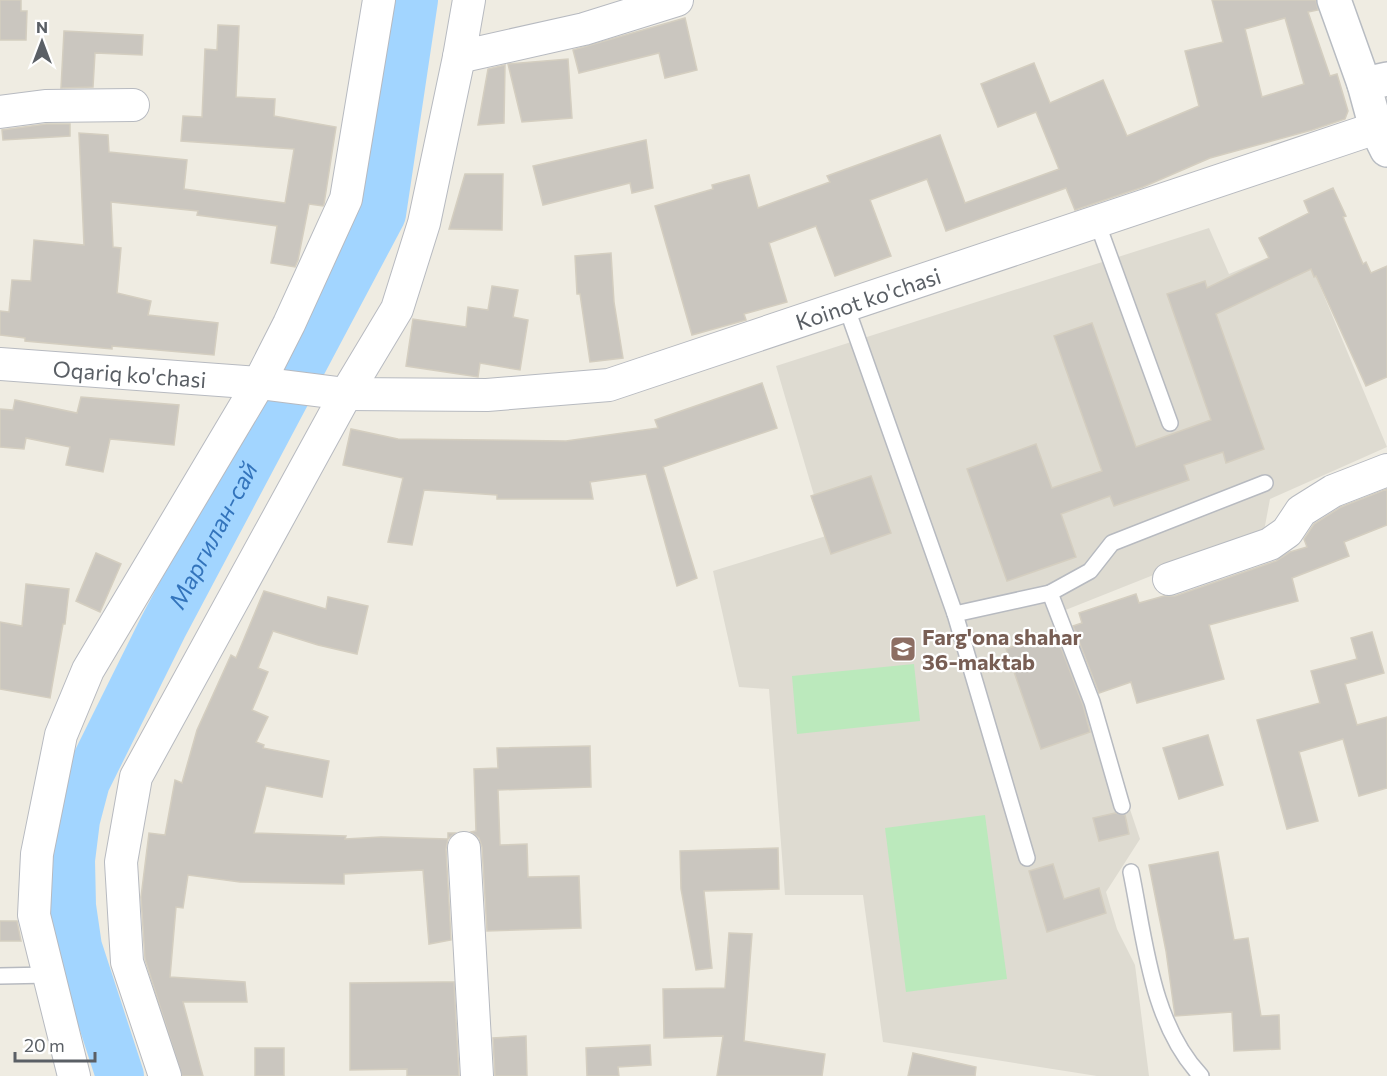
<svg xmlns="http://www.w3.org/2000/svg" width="1387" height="1076" viewBox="0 0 1387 1076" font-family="Commissioner,sans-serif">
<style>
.education{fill:#dedbd1}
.green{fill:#bbe9bc}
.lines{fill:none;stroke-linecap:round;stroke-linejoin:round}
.river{stroke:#a2d5ff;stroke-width:48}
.building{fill:#cac6bf;stroke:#d4cec0;stroke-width:1.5;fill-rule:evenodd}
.service-casing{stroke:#b7bac0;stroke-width:18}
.minor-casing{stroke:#b7bac0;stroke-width:34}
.tertiary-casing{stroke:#b7bac0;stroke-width:36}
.secondary-casing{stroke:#b8bcc2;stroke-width:36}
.service{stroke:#fff;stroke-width:15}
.minor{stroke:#fff;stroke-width:32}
.tertiary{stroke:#fff;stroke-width:33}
.secondary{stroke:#fff;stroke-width:33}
.labels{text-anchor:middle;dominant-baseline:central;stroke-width:4.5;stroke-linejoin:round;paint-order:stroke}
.street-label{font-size:22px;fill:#5a5f65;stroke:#fff}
.education-label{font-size:22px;font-weight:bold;fill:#785e54;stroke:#fff;text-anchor:start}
.water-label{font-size:24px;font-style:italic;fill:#3374bc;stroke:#fff}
</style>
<rect width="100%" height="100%" fill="#efece2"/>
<polygon class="education" points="1209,228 1229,274 1302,243 1387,447 1270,499 1264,531 1063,611 1140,839 1106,892 1117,929 1135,965 1149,1076 1097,1076 883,1042 863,895 785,895 769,689 739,687 713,571 826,536 776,366"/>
<g class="green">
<polygon points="914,664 920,721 797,734 792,676"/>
<polygon points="985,815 1007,979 906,992 885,828"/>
</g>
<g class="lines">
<path class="river" id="s1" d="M 120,1076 L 78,947 L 72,906 L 71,860 L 76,820 L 86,782 L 163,627 L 382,214 L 414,0"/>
</g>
<g class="building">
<polygon points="0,0 21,0 21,11 27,11 26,40 0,40"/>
<path d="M 1212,0 L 1316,0 L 1318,10 L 1308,12 L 1330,76 L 1337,74 L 1348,111 L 1345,119 L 1312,130 L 1210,158 L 1143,187 L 1075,210 L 1066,188 L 946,231 L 927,179 L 870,200 L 891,256 L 835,276 L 816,226 L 769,243 L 787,302 L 744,314 L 746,320 L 692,335 L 655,206 L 713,189 L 712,185 L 749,175 L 758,208 L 830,182 L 827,176 L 940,135 L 965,203 L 1059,169 L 1036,112 L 998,127 L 981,84 L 1034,63 L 1050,103 L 1103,80 L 1127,136 L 1199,106 L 1185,51 L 1223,42 ZM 1285,18 L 1304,84 L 1262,97 L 1245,29 Z"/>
<polygon points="685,18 697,70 665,78 659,53 579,73 573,50"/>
<polygon points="218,25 239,26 236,97 275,99 274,116 336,127 324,204 323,206 309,204 298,260 295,267 271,263 277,226 197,215 198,211 111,202 113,247 121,248 117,293 151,301 148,315 218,323 214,355 112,346 112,349 25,341 25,338 0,335 0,311 9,312 12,280 31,281 34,240 84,245 79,133 108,135 109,152 187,160 184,189 285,203 294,149 181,141 183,116 202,117 205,49 217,50"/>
<polygon points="64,31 143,35 142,55 95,53 93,87 61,88"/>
<polygon points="568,59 572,118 522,122 508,64"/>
<polygon points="505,65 504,123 478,125 488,69"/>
<polygon points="46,124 70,124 70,136 3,140 2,130"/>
<polygon points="646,140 653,188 632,193 630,183 543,205 533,166"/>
<polygon points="465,174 503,174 502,230 449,229"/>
<polygon points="1333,188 1346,216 1343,217 1363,264 1366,262 1371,273 1387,266 1387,377 1366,386 1316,276 1314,277 1311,269 1216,314 1264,449 1226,463 1223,452 1184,465 1189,480 1114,506 1110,496 1061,514 1076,557 1007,581 967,469 1036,444 1052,488 1102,471 1054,336 1092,323 1136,447 1211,420 1167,294 1205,281 1207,288 1269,258 1259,238 1309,213 1304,201"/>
<polygon points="611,253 614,302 623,358 590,362 580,294 577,294 575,256"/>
<polygon points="492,286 518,290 513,317 528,320 520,370 480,363 478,377 406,366 413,319 466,327 468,307 488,310"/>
<polygon points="762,383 777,428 663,467 697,578 677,586 646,474 590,482 593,499 497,499 497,495 424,490 412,545 388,542 403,478 343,465 351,429 398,439 566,441 658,428 655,420"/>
<polygon points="81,397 179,405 174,445 110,439 103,472 66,465 70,447 26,438 24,449 0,447 0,409 13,410 15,400 77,413"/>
<polygon points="871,476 891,533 831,554 811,496"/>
<polygon points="1387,489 1387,525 1344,542 1349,556 1292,578 1298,601 1209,625 1224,679 1137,703 1131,682 1099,693 1073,626 1082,623 1079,613 1136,594 1139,603 1164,596 1175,596 1276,561 1290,552 1307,547 1304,539 1314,524 1341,507"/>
<polygon points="96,553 121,564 100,612 76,601"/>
<polygon points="26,584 69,589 65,624 63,624 50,698 0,689 0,622 22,626"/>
<polygon points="264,591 326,609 328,597 368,606 357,654 318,645 273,631 258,668 268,672 252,710 268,717 256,742 264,745 263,748 329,761 322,797 266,786 254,833 346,836 345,839 381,837 448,839 448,833 455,833 448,839 446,849 451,940 429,944 423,870 344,874 344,884 240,882 188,875 183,908 176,907 170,977 245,982 247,1002 183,1002 203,1076 182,1076 145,959 141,897 149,833 165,835 175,780 182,783 197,730 231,655 236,658"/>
<polygon points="1055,632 1083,705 1090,732 1041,749 1006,649"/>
<polygon points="1372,632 1384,673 1345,684 1357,725 1387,717 1387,788 1359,796 1343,739 1299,752 1318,821 1287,829 1257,720 1320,703 1311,671 1357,659 1351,638"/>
<polygon points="1208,735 1223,785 1179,799 1163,748"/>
<polygon points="590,746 591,787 498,790 500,845 527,844 528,877 579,876 581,928 487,931 482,847 479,838 471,832 476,831 474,769 498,768 497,748"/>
<polygon points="1115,813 1125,815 1129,834 1099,841 1093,818"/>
<polygon points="778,848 779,889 704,891 712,968 696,970 681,889 680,851"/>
<polygon points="1218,852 1234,940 1248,938 1261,1016 1279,1015 1280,1049 1234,1051 1232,1012 1175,1016 1166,951 1149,865"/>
<polygon points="1053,864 1064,899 1099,888 1106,913 1047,932 1029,871"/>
<polygon points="0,921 17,921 21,941 0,941"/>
<polygon points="729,933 752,934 744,1041 825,1054 822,1076 717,1076 723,1036 664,1038 663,989 725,988"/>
<polygon points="443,982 454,982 459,1076 407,1076 407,1069 350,1070 350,983"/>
<polygon points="526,1036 527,1076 495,1076 493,1038"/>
<polygon points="650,1045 651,1065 618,1067 619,1076 587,1076 586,1048"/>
<rect x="255" y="1048" width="29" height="28"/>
<polygon points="913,1053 976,1067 975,1076 908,1076"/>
</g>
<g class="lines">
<defs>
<g id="service">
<polyline points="1097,222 1170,423"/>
<polyline points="846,306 955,614 1027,858"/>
<polyline points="1050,593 1092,702 1122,806"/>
<polyline points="955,614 1050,593 1090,571 1112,543 1265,483"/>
<path d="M 1131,872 C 1145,940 1151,1023 1201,1076"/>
<polyline points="0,976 49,975"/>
</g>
<g id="minor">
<polyline points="469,0 459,57 584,29 677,0"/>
<polyline points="0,112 45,106 133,105"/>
<path id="s2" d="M 0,364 L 259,383 L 346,394 L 487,395 L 609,385 L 1376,128"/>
<polyline points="1169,579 1270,544 1287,532 1301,511 1333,491 1387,470"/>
<polyline points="464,848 477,1076"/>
<polyline points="74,1076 34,915 37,854 61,735 88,670 259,383 289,324 346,199 379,0"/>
<polyline points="165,1076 127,962 121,862 136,777 346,394 397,309 424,223 459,57"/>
</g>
<polyline id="tertiary" points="1364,84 1387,79"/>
<polyline id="secondary" points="1334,0 1364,84 1376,128 1387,150"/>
</defs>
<use href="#service" class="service-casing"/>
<use href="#minor" class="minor-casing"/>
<use href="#tertiary" class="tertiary-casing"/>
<use href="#secondary" class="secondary-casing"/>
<use href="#service" class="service"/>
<use href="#minor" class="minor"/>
<use href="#tertiary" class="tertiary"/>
<use href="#secondary" class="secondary"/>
</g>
<defs>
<symbol id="school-square" viewBox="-11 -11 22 22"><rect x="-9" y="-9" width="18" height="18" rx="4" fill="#8d6e63" stroke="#fff"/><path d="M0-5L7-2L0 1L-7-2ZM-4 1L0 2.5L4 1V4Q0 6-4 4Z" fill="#fff"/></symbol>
</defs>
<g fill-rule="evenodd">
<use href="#school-square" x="888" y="634" width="30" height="30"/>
</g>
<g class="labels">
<g class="street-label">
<text stroke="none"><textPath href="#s2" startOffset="884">Koinot ko'chasi</textPath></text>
<text stroke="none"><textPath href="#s2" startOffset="130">Oqariq ko'chasi</textPath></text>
</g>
<g class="education-label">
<text x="922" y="636">Farg'ona shahar<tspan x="922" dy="25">36-maktab</tspan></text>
</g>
<g class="water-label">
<text stroke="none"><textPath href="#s1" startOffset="580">Маргилан-сай</textPath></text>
</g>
</g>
<g transform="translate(42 42)" stroke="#ffffff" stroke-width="4.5" paint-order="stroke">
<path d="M0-4.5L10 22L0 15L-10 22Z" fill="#5a5f65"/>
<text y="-9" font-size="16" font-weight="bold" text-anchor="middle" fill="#5a5f65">N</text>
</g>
<path d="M15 1052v9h80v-9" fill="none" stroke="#5a5f65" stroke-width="3"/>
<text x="24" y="1052" font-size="18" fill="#5a5f65" stroke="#ffffff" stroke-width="4.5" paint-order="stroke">20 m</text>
</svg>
